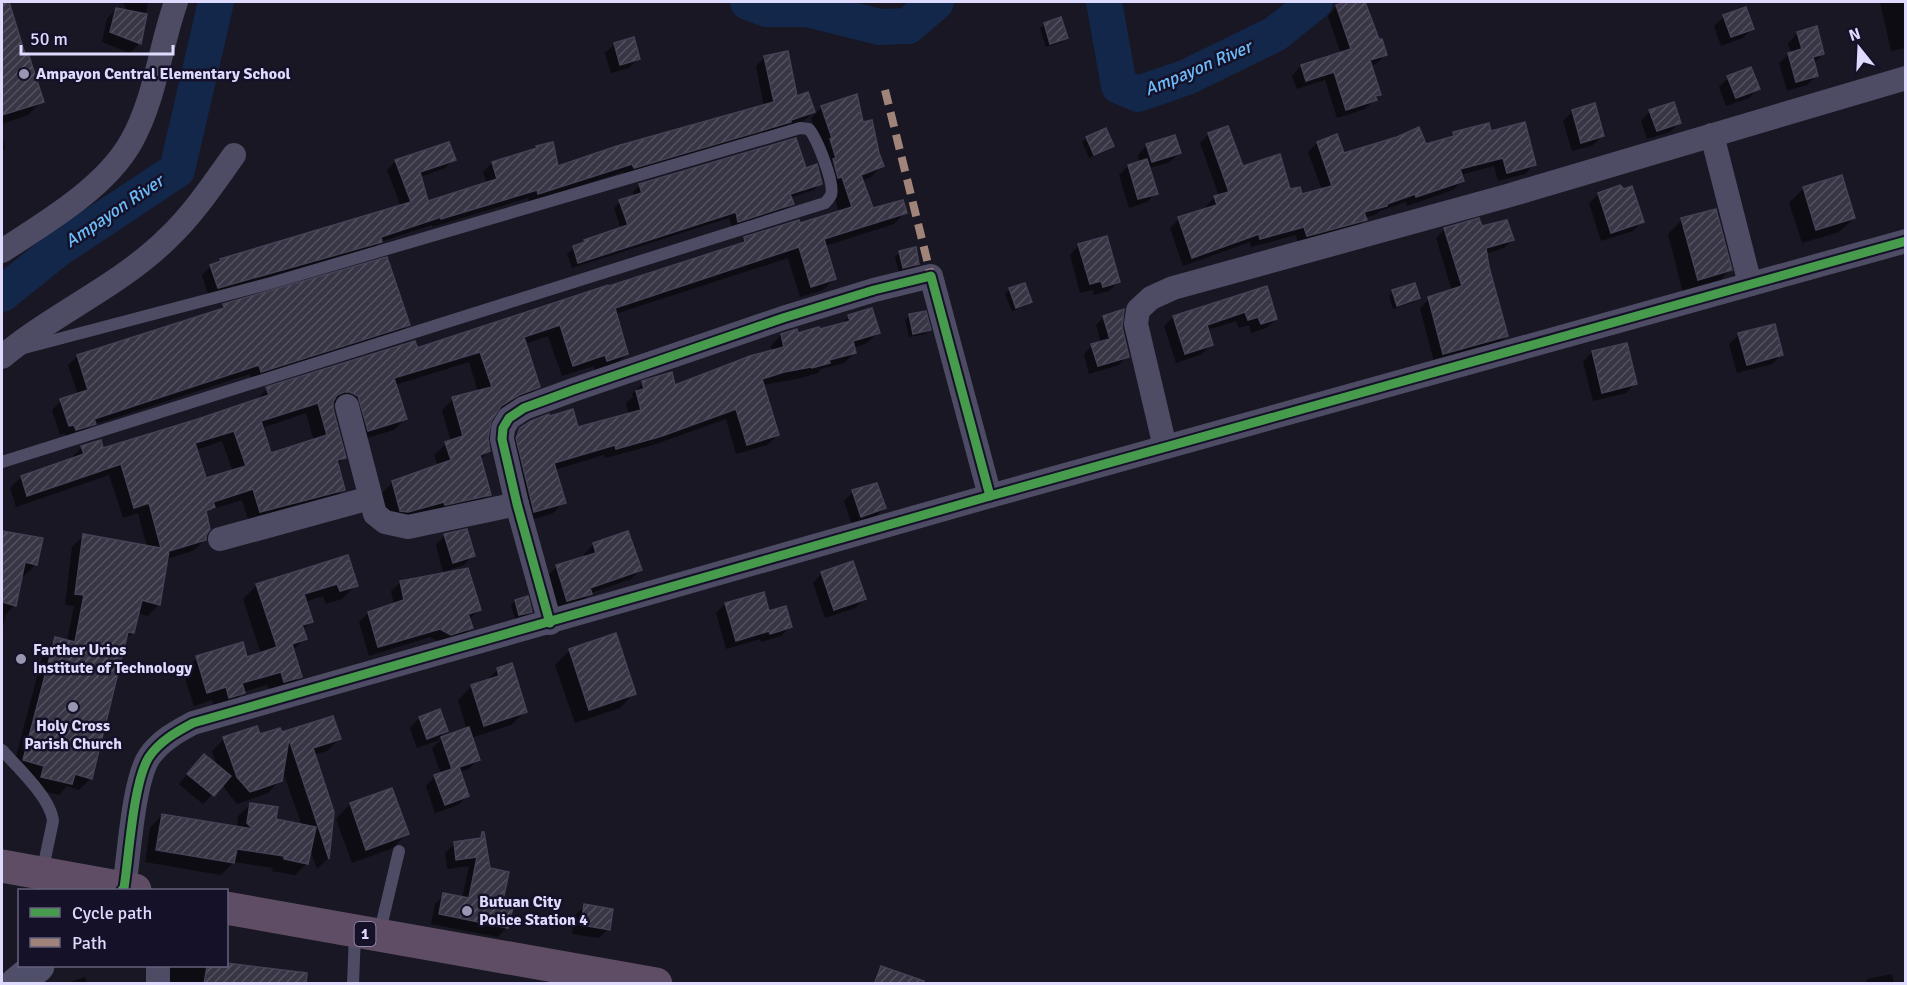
<svg xmlns="http://www.w3.org/2000/svg" width="1907" height="985" viewBox="0 0 1907 985" font-family="Signika,sans-serif">
<style>
.shadow{fill:#0007;fill-rule:evenodd}
.lines{fill:none;stroke-linecap:round;stroke-linejoin:round}
.river{stroke:#12274a;stroke-width:36}
.building{fill:url(#building-hatch);stroke:#454256;stroke-width:1.5;fill-rule:evenodd}
.lane{stroke:#4d4c64;stroke-width:12}
.street{stroke:#4d4c64;stroke-width:24}
.secondary{stroke:#504f69;stroke-width:33}
.highway{stroke:#5e4d64;stroke-width:33}
.quiet{stroke:#a18479;stroke-width:8;stroke-dasharray:15 8;stroke-linecap:butt}
.cycleway-casing{stroke:#151129;stroke-width:13}
.cycleway{stroke:#469c4c;stroke-width:9}
.poi-dot{fill:#9996b1;stroke:#151129;stroke-width:2}
.labels{text-anchor:middle;dominant-baseline:central;stroke-width:5;stroke-linejoin:round;paint-order:stroke}
.shield{fill:#151129;stroke:#a29ebe;stroke-width:1.5}
.shield-label{font-size:15px;font-weight:bold;fill:#dedbfe}
.poi-label{font-size:16px;font-weight:bold;fill:#dedbfe;stroke:#151129;text-anchor:start}
.water-label{font-size:18px;font-style:italic;fill:#6cbcfa;stroke:#151129}
</style>
<defs>
<pattern id="building-hatch" width="6" height="6" patternUnits="userSpaceOnUse" patternTransform="scale(1.5)"><rect width="6" height="6" fill="#383545"/><path d="M-1 1l2-2M0 6l6-6M5 7l2-2" fill="none" stroke="#545261"/></pattern>
</defs>
<rect width="100%" height="100%" fill="#181723"/>
<g class="shadow">
<polygon points="2,2 8,2 24,56 42,101 28,115 2,124"/>
<polygon points="123,2 148,2 140,43 130,53 102,42 107,19 116,9 127,11"/>
<polygon points="1351,2 1364,2 1378,41 1386,54 1376,64 1370,66 1379,94 1365,109 1337,118 1325,80 1297,89 1292,76 1301,66 1341,54 1328,16 1337,6"/>
<polygon points="1880,2 1906,2 1905,48 1891,51"/>
<polygon points="1724,17 1752,29 1743,38 1721,46 1714,26"/>
<polygon points="1045,24 1066,38 1062,42 1046,47 1040,28"/>
<polygon points="1798,33 1823,54 1813,64 1816,76 1807,85 1787,91 1779,63 1791,53 1788,43"/>
<polygon points="615,44 638,59 629,68 611,73 605,53"/>
<polygon points="765,57 796,98 813,112 804,121 625,176 623,172 529,202 528,198 432,227 432,225 380,242 372,250 209,297 202,275 211,266 221,261 401,207 387,170 396,161 454,159 445,168 420,177 427,203 487,184 483,172 492,163 533,151 537,147 556,168 764,107 756,66"/>
<polygon points="1728,78 1758,88 1749,98 1726,106 1719,87"/>
<path d="M 822,107 L 862,124 L 877,153 L 882,165 L 871,177 L 862,181 L 872,210 L 905,212 L 894,224 L 825,246 L 834,279 L 823,290 L 800,297 L 788,258 L 615,314 L 627,354 L 615,365 L 595,371 L 594,366 L 562,376 L 548,336 L 524,344 L 538,387 L 527,398 L 506,406 L 494,413 L 489,421 L 486,438 L 489,451 L 480,460 L 489,495 L 478,506 L 389,522 L 381,494 L 393,482 L 438,466 L 434,455 L 446,444 L 451,442 L 442,410 L 453,399 L 478,392 L 469,362 L 395,385 L 405,419 L 394,430 L 357,441 L 339,403 L 332,403 L 344,458 L 337,465 L 343,490 L 332,501 L 249,522 L 242,500 L 210,510 L 205,515 L 205,540 L 193,551 L 166,559 L 159,604 L 148,616 L 138,613 L 133,632 L 124,641 L 91,778 L 79,790 L 67,786 L 59,795 L 31,788 L 33,777 L 12,772 L 44,650 L 56,639 L 67,641 L 74,606 L 65,605 L 72,547 L 83,536 L 147,547 L 138,513 L 123,518 L 109,475 L 16,507 L 10,488 L 21,477 L 71,460 L 70,459 L 82,447 L 102,450 L 198,420 L 256,400 L 267,389 L 416,349 L 737,246 L 744,239 L 799,225 L 839,212 L 811,118 ZM 306,413 L 314,441 L 270,455 L 262,428 ZM 222,441 L 233,472 L 205,480 L 196,450 ZM 136,597 L 152,601 L 152,604 L 135,600 Z"/>
<polygon points="1650,111 1679,123 1670,132 1647,139 1641,121"/>
<polygon points="1572,112 1602,136 1593,145 1572,151 1563,121"/>
<polygon points="1490,133 1534,164 1525,174 1498,181 1494,166 1460,175 1462,181 1453,190 1407,206 1406,202 1380,211 1377,214 1364,218 1365,219 1356,229 1298,244 1296,235 1251,247 1250,242 1183,266 1170,228 1179,219 1207,210 1206,206 1215,197 1219,196 1200,143 1209,134 1242,167 1301,196 1322,190 1308,152 1317,143 1343,155 1425,146 1448,139 1454,134"/>
<polygon points="2,137 5,148 2,151"/>
<polygon points="1087,138 1112,146 1108,150 1089,158 1082,142"/>
<polygon points="1147,145 1179,153 1170,162 1149,168 1156,193 1147,202 1129,208 1119,175 1128,166 1140,163 1138,155"/>
<polygon points="805,170 821,183 814,190 790,198 792,204 785,210 732,227 729,218 572,268 567,254 574,248 580,246 585,241 621,229 614,208 620,202 635,197 633,192 640,185"/>
<polygon points="1841,177 1854,218 1839,232 1802,243 1789,203 1803,189"/>
<polygon points="1599,194 1642,221 1633,231 1601,241 1589,203"/>
<polygon points="1682,220 1730,270 1716,284 1683,293 1668,234"/>
<polygon points="1481,228 1513,239 1504,248 1486,254 1506,336 1497,345 1434,362 1420,308 1429,299 1452,291 1436,238 1445,229"/>
<polygon points="1079,245 1118,282 1109,291 1094,295 1092,290 1080,293 1070,255"/>
<polygon points="900,252 918,264 913,268 899,272 895,257"/>
<polygon points="1266,288 1276,319 1266,328 1251,333 1249,325 1239,328 1236,321 1207,330 1211,344 1202,354 1176,363 1164,326 1173,317"/>
<polygon points="1010,290 1030,301 1026,306 1012,311 1005,294"/>
<polygon points="1393,292 1419,298 1414,302 1393,309 1389,296"/>
<polygon points="224,305 408,325 399,334 252,380 250,374 93,425 85,433 66,439 65,433 60,435 52,410 61,401 78,395 68,365 78,356 218,312"/>
<polygon points="910,316 929,330 925,334 909,337 905,320"/>
<polygon points="849,317 878,332 867,343 854,348 855,352 844,363 821,369 818,373 801,378 763,385 778,435 767,445 736,454 726,419 650,446 605,458 604,455 554,470 564,502 553,513 524,522 509,441 521,429 577,429 629,415 626,403 633,397 632,394 643,383 674,387 772,352 771,346 781,335 819,331 840,325"/>
<polygon points="1104,317 1121,327 1127,356 1119,365 1089,374 1084,354 1092,346 1101,343 1096,325"/>
<polygon points="1739,335 1782,354 1772,364 1737,373 1729,344"/>
<polygon points="1592,352 1635,384 1626,393 1593,401 1583,362"/>
<polygon points="853,492 884,508 875,517 852,525 844,501"/>
<polygon points="2,532 41,540 36,564 23,577 21,576 15,605 6,614 2,631"/>
<polygon points="627,532 640,570 631,579 591,593 581,603 558,610 548,576 557,566 585,558 584,554 593,545"/>
<polygon points="445,535 473,555 464,565 443,572 436,545"/>
<polygon points="347,556 356,585 342,599 326,604 323,596 305,602 311,622 302,630 305,638 292,651 300,677 286,691 270,695 267,685 243,692 229,707 216,711 212,700 194,706 183,672 197,658 246,659 261,654 243,599 257,585"/>
<polygon points="822,573 864,599 855,608 825,618 813,583"/>
<polygon points="401,582 480,610 469,619 472,627 462,637 441,643 430,637 369,656 359,622 368,613 394,605 391,591"/>
<polygon points="515,601 530,611 526,615 515,619 511,605"/>
<polygon points="725,604 768,612 790,627 781,636 761,642 760,639 726,649 716,613"/>
<polygon points="570,650 634,693 620,708 575,723 555,665"/>
<polygon points="511,665 526,711 511,725 471,738 478,759 469,769 459,772 467,796 458,805 435,813 426,786 435,776 441,774 432,748 442,739 417,748 410,728 419,718 439,711 446,731 437,740 467,730 458,700 472,686 485,682 497,670"/>
<polygon points="281,734 339,739 327,751 313,755 333,812 328,858 317,869 310,849 307,863 295,875 272,871 273,868 234,862 221,875 145,862 150,828 162,815 237,828 238,816 251,804 274,821 302,826 282,769 280,780 268,793 237,804 225,789 223,783 203,804 179,784 195,765 217,766 212,751 224,739"/>
<polygon points="392,790 407,833 393,848 352,863 336,819 350,804"/>
<polygon points="483,834 488,869 507,927 498,937 431,924 435,904 444,895 462,899 469,866 447,869 445,853 454,844 476,841"/>
<polygon points="585,906 608,929 599,938 572,934 575,915"/>
<polygon points="147,966 226,966 297,984 162,984"/>
<polygon points="881,967 894,984 873,984 877,972"/>
<polygon points="1892,974 1894,984 1864,984 1868,979"/>
<polygon points="85,977 87,984 65,984"/>
</g>
<g class="lines">
<g class="river">
<polyline points="748,2 766,9 807,9 880,27 908,26 936,2"/>
<polyline points="1104,2 1119,86 1138,94 1187,77 1275,34 1315,2"/>
<polyline points="2,294 58,249 177,170 216,2"/>
</g>
</g>
<g class="building">
<polygon points="2,2 9,2 25,54 28,53 44,102 2,115"/>
<polygon points="1346,2 1365,2 1379,39 1382,39 1387,55 1370,60 1381,95 1375,96 1377,100 1346,110 1334,72 1306,81 1301,65 1351,49 1336,5"/>
<polygon points="1746,7 1754,29 1731,37 1723,15"/>
<polygon points="116,8 147,14 141,44 110,32"/>
<polygon points="1061,17 1068,38 1050,44 1044,23"/>
<polygon points="1817,26 1824,54 1813,57 1818,76 1796,82 1788,53 1802,49 1797,32"/>
<polygon points="634,37 640,59 620,65 614,43"/>
<polygon points="788,51 797,96 808,92 815,112 791,120 791,122 634,168 632,164 538,194 537,190 441,219 441,217 381,237 382,242 218,288 210,265 221,261 220,259 411,202 395,160 449,142 456,160 420,172 428,201 497,179 492,162 537,148 536,146 553,142 558,166 617,146 774,102 764,56"/>
<polygon points="1751,67 1760,89 1736,98 1727,76"/>
<path d="M 857,94 L 863,122 L 872,120 L 879,153 L 884,166 L 861,175 L 873,208 L 903,200 L 907,213 L 824,239 L 836,279 L 811,287 L 799,247 L 615,308 L 628,354 L 607,361 L 605,355 L 573,366 L 560,325 L 524,337 L 540,387 L 519,395 L 501,406 L 491,421 L 488,438 L 490,451 L 480,455 L 491,495 L 445,505 L 444,502 L 408,512 L 400,511 L 392,481 L 451,460 L 445,442 L 463,436 L 452,397 L 492,387 L 480,352 L 394,378 L 407,419 L 368,431 L 358,396 L 350,392 L 344,392 L 337,395 L 333,402 L 333,409 L 346,458 L 337,460 L 345,490 L 260,512 L 253,489 L 213,502 L 215,507 L 206,511 L 210,529 L 206,535 L 206,540 L 169,551 L 160,605 L 142,600 L 134,633 L 128,632 L 92,779 L 75,774 L 72,784 L 41,777 L 44,766 L 23,760 L 55,637 L 75,642 L 84,595 L 75,594 L 83,534 L 161,548 L 149,503 L 134,508 L 121,464 L 27,496 L 21,476 L 84,454 L 81,446 L 101,440 L 103,448 L 198,419 L 269,395 L 266,387 L 415,341 L 417,347 L 420,347 L 608,285 L 609,286 L 745,242 L 744,237 L 799,220 L 800,223 L 852,207 L 842,177 L 838,178 L 833,159 L 836,158 L 830,139 L 832,138 L 821,106 ZM 318,403 L 327,435 L 271,453 L 261,421 ZM 234,431 L 246,466 L 206,478 L 195,443 Z"/>
<polygon points="1674,102 1681,123 1657,131 1649,110"/>
<polygon points="1595,103 1604,136 1581,143 1572,110"/>
<polygon points="1525,122 1536,165 1507,173 1503,158 1460,169 1464,181 1416,197 1415,194 1387,204 1387,206 1364,212 1367,220 1307,236 1304,227 1260,239 1259,234 1192,258 1178,217 1217,205 1214,196 1229,192 1208,133 1228,126 1243,166 1280,154 1290,189 1300,187 1302,194 1332,186 1317,142 1337,134 1344,153 1397,137 1419,127 1426,144 1454,136 1453,132 1489,123 1491,131"/>
<polygon points="1106,128 1114,146 1094,155 1086,137"/>
<polygon points="1175,135 1181,153 1152,162 1146,144"/>
<polygon points="796,138 806,168 817,164 822,184 790,194 794,204 738,222 736,212 578,263 573,246 585,242 584,240 628,225 619,200 642,193 639,184"/>
<polygon points="1147,159 1158,194 1138,199 1128,165"/>
<polygon points="1842,175 1855,218 1816,230 1803,187"/>
<polygon points="1620,185 1624,189 1632,186 1644,222 1611,233 1598,193"/>
<polygon points="1716,209 1732,270 1698,280 1681,218"/>
<polygon points="1479,218 1482,226 1507,220 1514,240 1486,248 1489,267 1508,336 1443,354 1428,297 1462,286 1444,228"/>
<polygon points="1107,236 1120,282 1103,287 1101,281 1090,284 1078,244"/>
<polygon points="916,247 919,264 903,268 899,251"/>
<polygon points="387,257 410,325 261,372 259,365 94,419 96,424 76,430 74,425 69,426 60,399 88,390 77,355 224,308 223,304"/>
<polygon points="1025,283 1032,302 1016,308 1009,288"/>
<polygon points="1415,283 1420,298 1397,306 1392,290"/>
<polygon points="1267,286 1277,319 1261,324 1258,317 1248,320 1245,312 1207,325 1213,345 1185,354 1173,316"/>
<polygon points="872,308 880,333 853,341 856,353 829,360 830,363 812,368 811,367 784,372 762,379 779,435 747,445 736,409 662,436 616,449 615,445 554,463 566,503 534,512 516,438 520,428 531,421 549,414 550,416 573,409 578,427 641,410 636,391 644,389 642,381 672,372 675,385 750,356 784,347 781,334 797,329 798,333 819,327 820,329 850,321 848,315"/>
<polygon points="1124,309 1122,327 1129,357 1098,366 1091,344 1110,339 1103,316"/>
<polygon points="926,311 931,330 913,334 909,314"/>
<polygon points="1775,324 1783,355 1747,365 1738,333"/>
<polygon points="1627,343 1637,384 1602,393 1592,351"/>
<polygon points="877,483 886,508 861,517 852,490"/>
<polygon points="467,529 475,556 453,563 444,534"/>
<polygon points="2,531 43,538 37,565 25,562 16,606 2,602"/>
<polygon points="628,531 642,570 590,588 592,594 567,601 556,565 596,553 593,543"/>
<polygon points="348,555 358,586 340,591 337,584 304,594 313,622 302,625 307,639 292,644 302,677 284,682 281,672 242,683 245,693 229,698 226,687 207,693 196,656 243,642 247,657 277,647 256,584"/>
<polygon points="853,561 866,599 834,610 821,572"/>
<polygon points="468,568 481,610 468,614 473,628 451,635 440,629 378,647 368,612 404,600 400,581"/>
<polygon points="764,592 769,611 786,606 792,627 770,634 769,631 736,641 725,603"/>
<polygon points="528,596 532,612 519,615 515,600"/>
<polygon points="616,633 636,694 589,710 569,649"/>
<polygon points="512,663 527,712 484,726 471,685 499,676 497,668"/>
<polygon points="440,709 448,731 427,739 419,717"/>
<polygon points="333,716 341,739 313,748 334,812 329,859 289,739 282,781 250,792 237,777 223,737 257,726 260,734 280,728 282,732"/>
<polygon points="469,727 480,760 459,767 469,796 445,805 434,775 452,769 441,737"/>
<polygon points="204,754 231,776 214,796 187,774"/>
<polygon points="392,788 409,834 366,850 350,803"/>
<polygon points="250,803 278,807 276,819 316,827 308,864 284,859 284,856 237,849 234,863 156,850 162,814 253,829 247,823"/>
<polygon points="482,832 484,832 490,868 509,872 502,905 513,907 508,928 439,914 443,893 469,898 477,857 456,860 454,842 481,838"/>
<polygon points="584,904 613,909 610,930 581,925"/>
<polygon points="226,963 307,973 306,984 204,984 207,966 226,966"/>
<polygon points="881,966 924,981 924,984 874,984"/>
</g>
<g class="lines">
<g class="lane">
<path d="M 2,462 L 825,203 C 827,201 830,197 831,195 C 835,183 817,139 809,129 L 800,128 L 271,283 L 24,348"/>
<path d="M 2,750 C 17,767 51,798 53,821 L 42,873"/>
<polyline points="379,935 399,851"/>
<polyline points="353,984 355,933"/>
</g>
<g class="street">
<polyline points="1712,135 1750,284"/>
<path d="M 2,251 C 45,223 105,188 131,142 C 155,100 160,47 176,2"/>
<path d="M 2,357 C 54,313 120,286 169,237 C 194,213 214,183 234,155"/>
<polyline points="347,406 375,514 385,522 408,527 517,504"/>
<polyline points="1165,447 1136,324 1138,310 1151,298 1173,288 1507,196 1906,78"/>
<polyline points="220,539 370,498"/>
<polyline points="550,623 517,504 502,439 503,428 509,418 524,408 573,390 783,318 874,290 931,276 990,496"/>
<path d="M 124,888 C 129,857 133,782 149,757 C 160,741 176,732 193,723 L 990,496 L 1906,241"/>
<polyline points="158,966 158,984"/>
</g>
<polyline class="secondary" points="16,984 38,966"/>
<g class="highway">
<polyline points="2,866 135,890"/>
<polyline points="226,908 656,984"/>
</g>
<polyline class="quiet" points="885,90 931,276"/>
<defs>
<g id="cycleway">
<polyline points="550,623 517,504 502,439 503,428 509,418 524,408 573,390 783,318 874,290 931,276 990,496"/>
<path d="M 122,890 L 124,888 C 129,857 133,782 149,757 C 160,741 176,732 193,723 L 990,496 L 1906,241"/>
</g>
</defs>
<use href="#cycleway" class="cycleway-casing"/>
<use href="#cycleway" class="cycleway"/>
</g>
<g class="poi-dot">
<circle cx="24" cy="74" r="6"/>
<circle cx="21" cy="659" r="6"/>
<circle cx="73" cy="707" r="6"/>
<circle cx="467" cy="911" r="6"/>
</g>
<g class="labels">
<rect class="shield" x="354.5" y="922" width="21" height="24" rx="4.5"/>
<g class="shield-label">
<text x="365" y="934">1</text>
</g>
<g class="poi-label">
<text x="36" y="74">Ampayon Central Elementary School</text>
<text x="33" y="650">Farther Urios<tspan x="33" dy="18">Institute of Technology</tspan></text>
<text x="73" y="726" text-anchor="middle">Holy Cross<tspan x="73" dy="18">Parish Church</tspan></text>
<text x="479" y="902">Butuan City<tspan x="479" dy="18">Police Station 4</tspan></text>
</g>
<g class="water-label">
<text transform="translate(1198 68) rotate(-23)">Ampayon River</text>
<text transform="translate(114 211) rotate(-34)">Ampayon River</text>
</g>
</g>
<rect width="1907" height="985" fill="none" stroke="#dedbfe" stroke-width="6"/>
<rect x="18" y="889" width="210" height="78" fill="#151129" stroke="#65627e" stroke-width="1.5"/>
<rect x="30" y="908" width="30" height="9" fill="#469c4c" stroke="#65627e" stroke-width="1.5"/>
<text x="72" y="919" font-size="18" fill="#dedbfe">Cycle path</text>
<rect x="30" y="938" width="30" height="9" fill="#a18479" stroke="#65627e" stroke-width="1.5"/>
<text x="72" y="949" font-size="18" fill="#dedbfe">Path</text>
<g transform="translate(1859 48) rotate(342)" stroke="#151129" stroke-width="4.5" paint-order="stroke">
<path d="M0-4.5L10 22L0 15L-10 22Z" fill="#dedbfe"/>
<text y="-9" font-size="16" font-weight="bold" text-anchor="middle" fill="#dedbfe">N</text>
</g>
<path d="M21 45v9h152v-9" fill="none" stroke="#dedbfe" stroke-width="3"/>
<text x="30" y="45" font-size="18" fill="#dedbfe" stroke="#151129" stroke-width="4.5" paint-order="stroke">50 m</text>
</svg>
